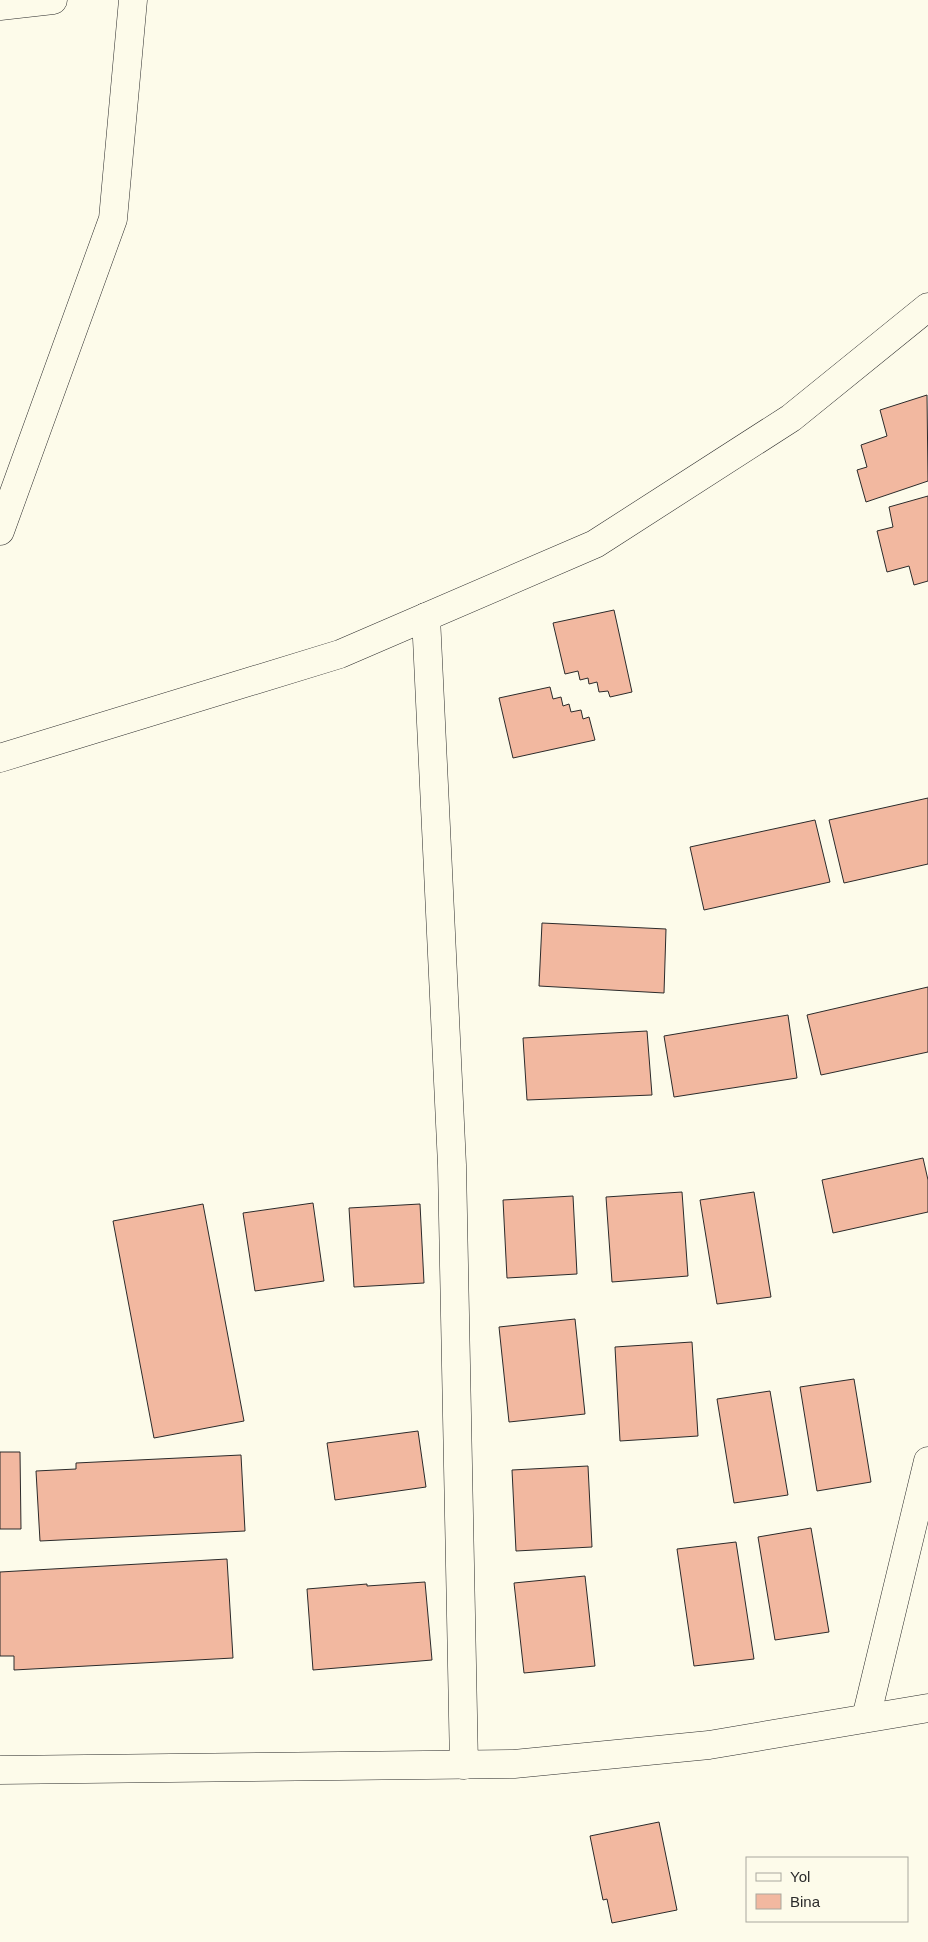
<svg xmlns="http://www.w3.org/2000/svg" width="928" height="1942" viewBox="0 0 928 1942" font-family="Helvetica,sans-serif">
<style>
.building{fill:#f2b8a0;stroke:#2b2b2b}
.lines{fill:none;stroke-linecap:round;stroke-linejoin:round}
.minor-casing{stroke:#2b2b2b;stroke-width:29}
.minor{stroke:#fdfbea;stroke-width:28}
</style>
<rect width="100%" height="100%" fill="#fdfbea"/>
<g class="building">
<polygon points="927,395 928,481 866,502 857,470 867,467 861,445 887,436 880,410"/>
<polygon points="928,496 928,581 914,585 909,566 887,572 877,531 893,527 889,507"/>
<polygon points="614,610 632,692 610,697 608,691 599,692 597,682 589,684 588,678 580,680 578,671 565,674 553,623"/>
<polygon points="550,687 553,699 561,697 563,706 569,704 571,712 581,710 583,719 589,717 595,740 513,758 499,698"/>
<polygon points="928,798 928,864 844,883 829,820"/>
<polygon points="815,820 830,882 704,910 690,847"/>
<polygon points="542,923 666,929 664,993 539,986"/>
<polygon points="928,987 928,1052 821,1075 807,1015"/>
<polygon points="788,1015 797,1078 674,1097 664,1036"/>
<polygon points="647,1031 652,1095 527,1100 523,1038"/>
<polygon points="923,1158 928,1180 928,1212 833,1233 822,1180"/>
<polygon points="682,1192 688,1276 612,1282 606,1197"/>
<polygon points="754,1192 771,1297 717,1304 700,1200"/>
<polygon points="573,1196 577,1274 507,1278 503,1200"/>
<polygon points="313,1203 324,1281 255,1291 243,1213"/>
<polygon points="203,1204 244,1421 154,1438 113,1221"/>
<polygon points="420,1204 424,1283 354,1287 349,1208"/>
<polygon points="575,1319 585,1414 509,1422 499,1327"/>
<polygon points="692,1342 698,1436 620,1441 615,1347"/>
<polygon points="854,1379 871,1482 817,1491 800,1387"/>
<polygon points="770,1391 788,1495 734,1503 717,1399"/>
<polygon points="418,1431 426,1487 335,1500 327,1443"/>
<polygon points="0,1452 20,1452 21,1529 0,1529"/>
<polygon points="241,1455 245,1531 40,1541 36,1471 76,1469 76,1463"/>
<polygon points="588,1466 592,1547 516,1551 512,1470"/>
<polygon points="811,1528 829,1632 775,1640 758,1537"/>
<polygon points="736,1542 754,1659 694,1666 677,1549"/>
<polygon points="227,1559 233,1658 14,1670 14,1656 0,1656 0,1572"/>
<polygon points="585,1576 595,1666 524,1673 514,1583"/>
<polygon points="425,1582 432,1660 313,1670 307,1589 367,1584 367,1586"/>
<polygon points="659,1822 677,1910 612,1923 607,1899 603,1900 590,1836"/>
</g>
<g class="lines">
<defs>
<g id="minor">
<polyline points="0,6 53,0"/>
<polyline points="0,531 113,219 133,0"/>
<polyline points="426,617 452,1165 464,1765"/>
<polyline points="0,758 340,654 595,544 791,418 928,307"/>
<polyline points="866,1718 928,1461"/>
<polyline points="0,1770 514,1764 709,1745 928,1708"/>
</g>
</defs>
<use href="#minor" class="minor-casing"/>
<use href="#minor" class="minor"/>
</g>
<rect x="746" y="1857" width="162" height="65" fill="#fdfbea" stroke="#a9a89e"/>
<rect x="756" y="1873" width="25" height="8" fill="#fdfbea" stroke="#a9a89e"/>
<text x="790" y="1882" font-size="15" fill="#2b2b2b">Yol</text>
<rect x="756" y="1894" width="25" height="15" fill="#f2b8a0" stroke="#a9a89e"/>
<text x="790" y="1907" font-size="15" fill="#2b2b2b">Bina</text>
</svg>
